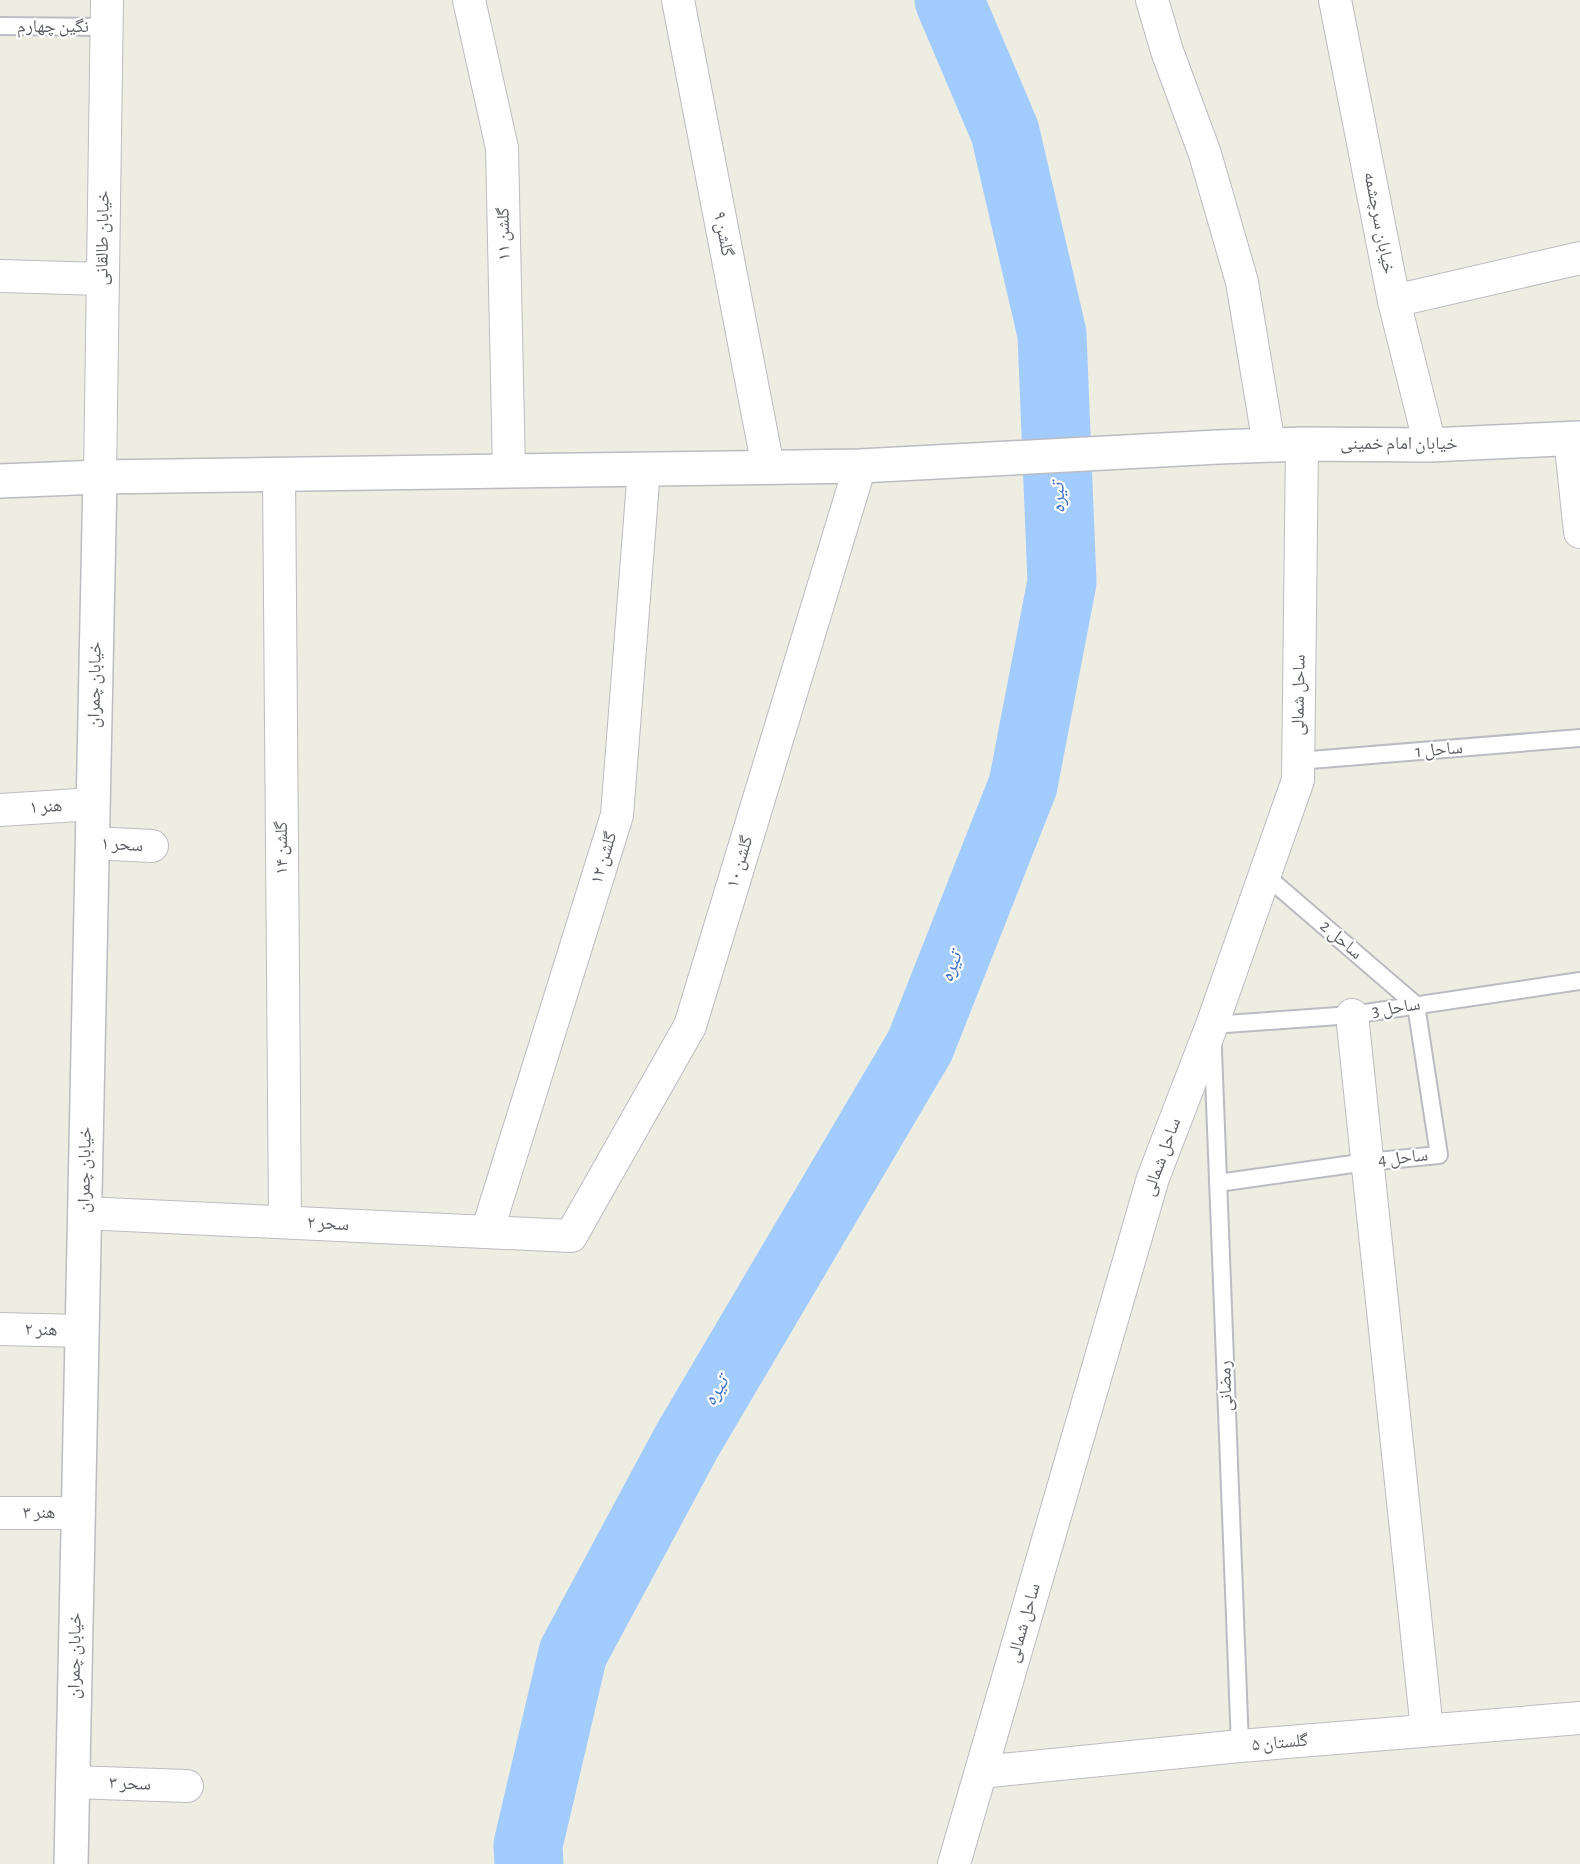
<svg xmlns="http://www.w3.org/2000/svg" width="1580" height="1864" viewBox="0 0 1580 1864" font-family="'Alegreya Sans','Noto Naskh Arabic',sans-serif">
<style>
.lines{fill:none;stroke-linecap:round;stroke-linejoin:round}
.river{stroke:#a2cbff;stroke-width:69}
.service-casing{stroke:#babcc2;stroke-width:20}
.minor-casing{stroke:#babcc2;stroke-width:34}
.tertiary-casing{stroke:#babcc2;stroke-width:36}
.service{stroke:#fff;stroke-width:16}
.minor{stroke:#fff;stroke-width:32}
.tertiary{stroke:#fff;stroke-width:33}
.labels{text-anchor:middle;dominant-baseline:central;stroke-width:4.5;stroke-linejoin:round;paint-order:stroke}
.street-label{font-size:18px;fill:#5b5e64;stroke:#fff}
.water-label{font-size:20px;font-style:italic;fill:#3e70c9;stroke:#fff}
</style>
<rect width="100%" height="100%" fill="#eeede2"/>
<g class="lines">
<polyline class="river" points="529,1864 528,1845 573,1653 687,1441 920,1046 1023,785 1062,582 1052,334 1005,132 949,0"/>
<defs>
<g id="service">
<polyline points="0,26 107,27"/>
<polyline points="1298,761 1580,738"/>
<polyline points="1218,1183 1367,1162 1439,1155 1416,1005 1265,875"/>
<polyline points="1240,1746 1212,1025 1352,1015 1580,981"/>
</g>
<g id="minor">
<polyline points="469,0 502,148 509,471"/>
<polyline points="678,0 768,467"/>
<polyline points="1152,0 1167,51 1205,154 1242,282 1269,445"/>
<polyline points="1335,0 1394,301 1430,445"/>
<polyline points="0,276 103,279"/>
<polyline points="1394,301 1580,258"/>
<polyline points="1570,438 1580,532"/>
<polyline points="279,474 285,1222"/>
<polyline points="100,477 107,0"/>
<polyline points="0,810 93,804"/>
<polyline points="92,843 152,846"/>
<polyline points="1352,1015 1427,1730"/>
<polyline points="84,1213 571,1236 690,1026 860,466"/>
<polyline points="487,1232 617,815 644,469"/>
<polyline points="0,1329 82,1331"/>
<polyline points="0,1513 78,1513"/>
<polyline points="981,1772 1240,1746 1580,1718"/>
<polyline points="72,1782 187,1786"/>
<polyline points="954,1864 1153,1178 1212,1025 1298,780 1302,444"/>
</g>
<g id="tertiary">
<polyline points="0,481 100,477 860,466 1218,447 1302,444 1430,445 1580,438"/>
<polyline points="71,1864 100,477"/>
</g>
</defs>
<use href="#service" class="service-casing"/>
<use href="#minor" class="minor-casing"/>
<use href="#tertiary" class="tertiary-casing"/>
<use href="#service" class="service"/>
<use href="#minor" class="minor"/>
<use href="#tertiary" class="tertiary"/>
</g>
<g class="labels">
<g class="street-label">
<text x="53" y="27">نگین چهارم</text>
<text transform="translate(1379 223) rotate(79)">خیابان سرچشمه</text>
<text transform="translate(504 234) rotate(-91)">گلشن ۱۱</text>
<text transform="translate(723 234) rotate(79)">گلشن ۹</text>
<text transform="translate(103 238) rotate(-89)">خیابان طالقانی</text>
<text x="1399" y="444">خیابان امام خمینی</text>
<text transform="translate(95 685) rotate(-89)">خیابان چمران</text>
<text transform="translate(1299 695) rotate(-89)">ساحل شمالی</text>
<text transform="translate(1439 750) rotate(-5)">ساحل 1</text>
<text transform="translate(46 807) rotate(-4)">هنر ۱</text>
<text transform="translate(122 845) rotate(3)">سحر ۱</text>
<text transform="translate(282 848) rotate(-90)">گلشن ۱۴</text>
<text transform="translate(604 858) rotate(-73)">گلشن ۱۲</text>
<text transform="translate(740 862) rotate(-73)">گلشن ۱۰</text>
<text transform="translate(1341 940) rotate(41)">ساحل 2</text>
<text transform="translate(1396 1008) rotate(-9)">ساحل 3</text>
<text transform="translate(1162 1157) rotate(-70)">ساحل شمالی</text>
<text transform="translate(1403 1158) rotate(-6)">ساحل 4</text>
<text transform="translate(85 1170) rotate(-89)">خیابان چمران</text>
<text transform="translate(328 1224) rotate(3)">سحر ۲</text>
<text transform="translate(41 1330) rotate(1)">هنر ۲</text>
<text transform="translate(1226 1386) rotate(-92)">رمضانی</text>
<text x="39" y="1513">هنر ۳</text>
<text transform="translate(1024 1623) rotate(-74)">ساحل شمالی</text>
<text transform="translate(75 1656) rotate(-89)">خیابان چمران</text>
<text transform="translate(1280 1743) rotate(-5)">گلستان ۵</text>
<text transform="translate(130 1784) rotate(2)">سحر ۳</text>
</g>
<g class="water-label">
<text transform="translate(1058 498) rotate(-92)">تيره</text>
<text transform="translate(951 967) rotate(-69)">تيره</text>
<text transform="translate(716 1391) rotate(-59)">تيره</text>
</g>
</g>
</svg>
